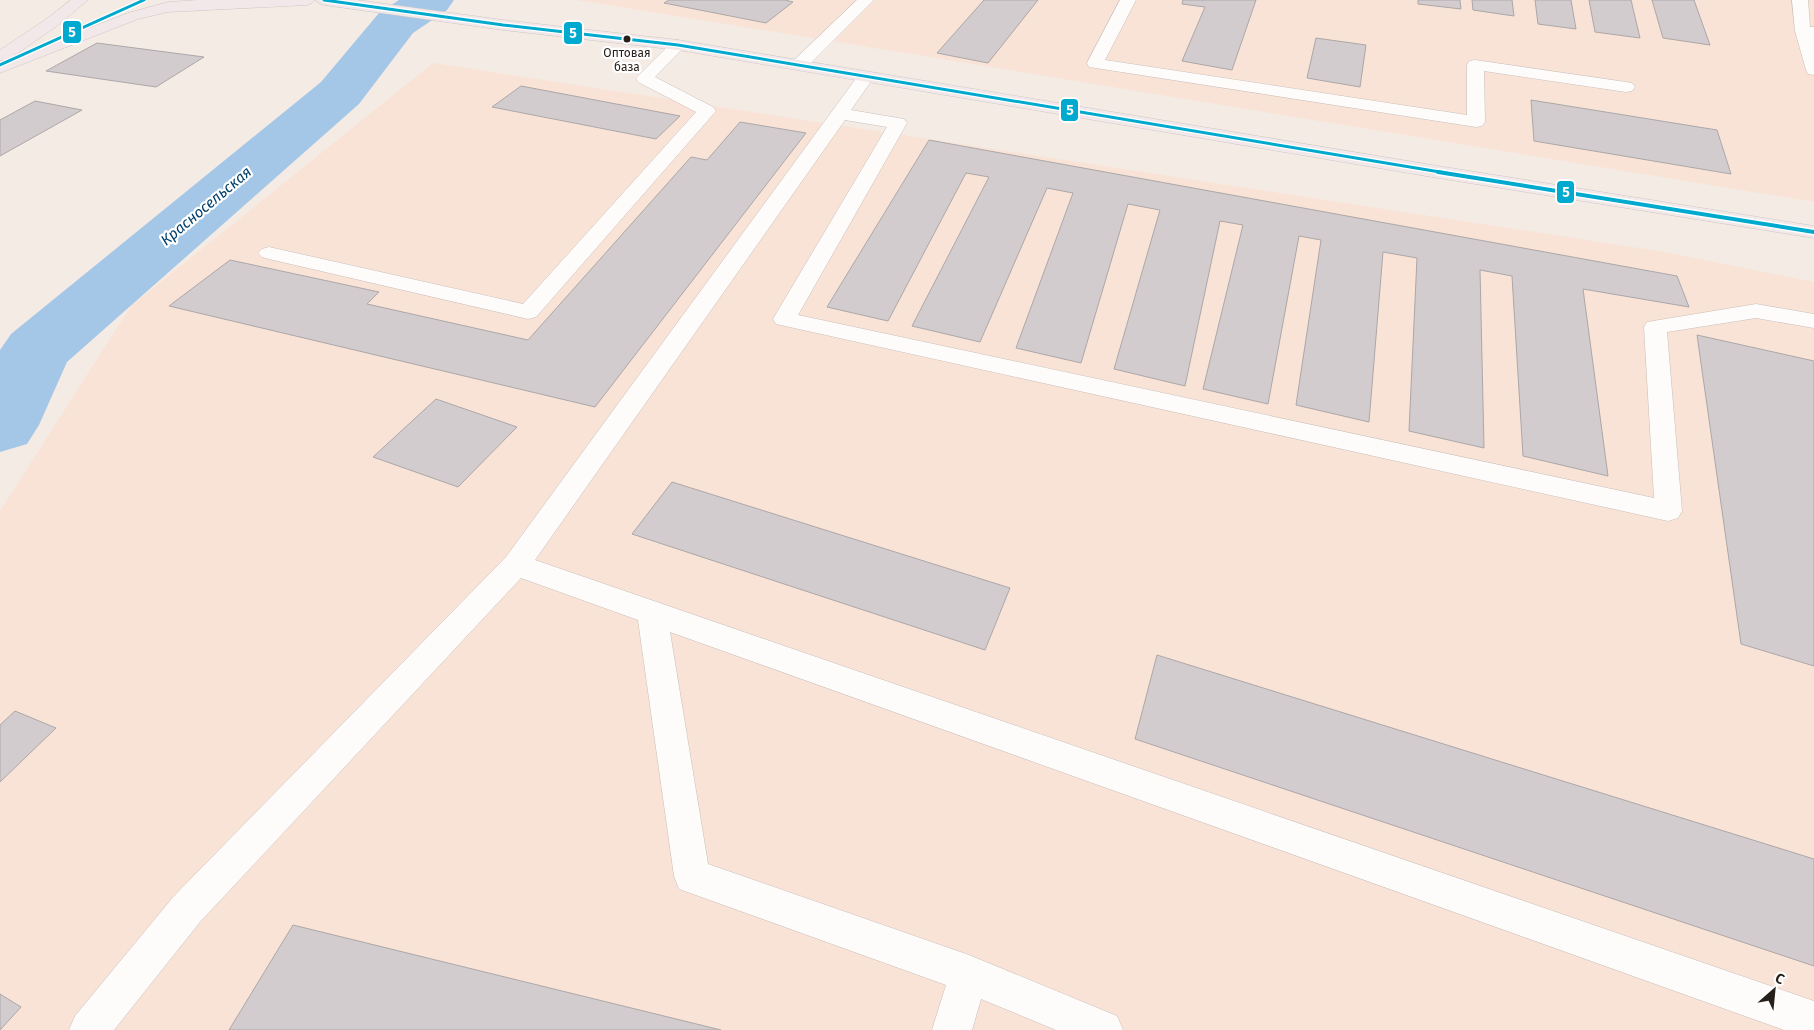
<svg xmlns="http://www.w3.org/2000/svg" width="1814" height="1030" viewBox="0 0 1814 1030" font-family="'Fira Sans',sans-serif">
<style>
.built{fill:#f8e3d6}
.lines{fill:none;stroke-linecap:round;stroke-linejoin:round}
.river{fill:#a5c7e7;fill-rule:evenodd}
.building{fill:#d2ccce;stroke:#aca7a8}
.minor-casing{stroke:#c8bfba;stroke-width:1}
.major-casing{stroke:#ccc7c3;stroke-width:1}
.minor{fill:#fefcfb;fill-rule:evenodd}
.major{fill:#f2e8e9;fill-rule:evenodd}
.bus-1-far1-casing{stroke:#fff;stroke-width:5.5}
.bus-1-casing{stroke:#fff;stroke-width:7}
.bus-1-far1{stroke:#00a9ce;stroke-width:3}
.bus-1{stroke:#00a9ce;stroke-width:4}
.bus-dot{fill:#271f1a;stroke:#fff;stroke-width:2}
.labels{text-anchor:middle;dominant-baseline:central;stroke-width:4.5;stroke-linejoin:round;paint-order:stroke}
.far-bus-label{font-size:12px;fill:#271f1a;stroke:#fff}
.far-water-label{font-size:15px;font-style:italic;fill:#00406c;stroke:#fff}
.line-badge{stroke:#fff;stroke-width:2}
.badge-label{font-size:14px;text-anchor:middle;font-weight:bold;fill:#fff}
</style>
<rect width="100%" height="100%" fill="#f5ebe5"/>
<g class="built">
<polygon points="577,0 1814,0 1814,202 825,40"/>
<polygon points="433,63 1665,252 1814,282 1814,1030 0,1030 0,511 131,306"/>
</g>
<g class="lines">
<polygon class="river" points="399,0 454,0 447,10 413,33 359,104 67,362 39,425 27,444 0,452 0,350 11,334 321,82 379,13"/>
</g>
<g class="building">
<polygon points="669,0 785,0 793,2 766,23 664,3"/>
<polygon points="984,0 1038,0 988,63 937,53"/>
<polygon points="1183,0 1256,0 1232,70 1182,61 1205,7 1182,4"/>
<polygon points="1418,0 1460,0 1461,9 1418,4"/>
<polygon points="1472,0 1512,0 1514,16 1473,10"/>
<polygon points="1535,0 1571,0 1576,29 1538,24"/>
<polygon points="1589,0 1631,0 1640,38 1595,32"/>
<polygon points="1652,0 1694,0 1710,45 1663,38"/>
<polygon points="1316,38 1366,45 1360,87 1307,78"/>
<polygon points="97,43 204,57 156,87 46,71"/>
<polygon points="521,86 680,116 656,139 492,107"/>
<polygon points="1531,100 1717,130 1731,174 1534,141"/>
<polygon points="35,101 82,110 0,156 0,120"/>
<polygon points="740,122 806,133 595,407 169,306 230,260 379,292 367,304 528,340 691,157 707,160"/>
<polygon points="929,140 1677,276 1689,307 1583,289 1608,476 1523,456 1512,276 1480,270 1484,448 1409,431 1417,258 1383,252 1369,422 1296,405 1321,240 1299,236 1268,404 1203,389 1243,225 1220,221 1185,386 1114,369 1160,210 1128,204 1081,363 1016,348 1073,193 1047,188 980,342 912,326 989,177 966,173 888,321 827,307"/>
<polygon points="1697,335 1814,361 1814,666 1741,644"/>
<polygon points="436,399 517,427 458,487 373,457"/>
<polygon points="672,482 1010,588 985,650 632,534"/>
<polygon points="1157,655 1814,859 1814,966 1135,739"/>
<polygon points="15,711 56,728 0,782 0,725"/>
<polygon points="293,925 721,1030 229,1030"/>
<polygon points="0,994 21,1007 0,1030"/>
</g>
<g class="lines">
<defs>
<g id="minor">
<polygon points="857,0 874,0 805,69 793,69 791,65 793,61"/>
<polygon points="1120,0 1136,0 1105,60 1467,115 1467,65 1469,61 1475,60 1626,82 1632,83 1635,87 1632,91 1626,92 1484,71 1485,122 1482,126 1476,127 1089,67 1087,63"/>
<polygon points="1792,0 1808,0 1810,27 1814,27 1814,75 1808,74 1806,70 1795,31"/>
<polygon points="678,40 684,42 686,45 655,77 713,107 716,111 536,317 528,319 269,259 262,257 258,253 262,249 269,247 523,304 696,112 638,82 636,78 672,42"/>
<polygon points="866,72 872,73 874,77 851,110 898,118 904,119 907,123 798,315 1654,498 1644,327 1647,322 1756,304 1814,314 1814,328 1756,318 1667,332 1682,511 1678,518 1668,521 776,324 773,319 887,127 845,120 535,560 1814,1001 1814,1030 1784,1030 670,632 708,864 969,955 1117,1016 1123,1030 1056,1030 981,999 972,1030 932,1030 946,985 679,889 674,876 638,620 521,578 200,922 114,1030 69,1030 75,1016 174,896 506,557 860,73"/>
</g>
<g id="major">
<polygon points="71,0 88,0 57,26 9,59 128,13 168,2 198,0 315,0 312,3 307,5 168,12 138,19 0,73 0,62 5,60 0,60 0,50 45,20"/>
<polygon points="316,0 357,0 503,20 678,40 1438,166 1814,226 1814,238 1438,178 678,50 503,30 324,5 319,3"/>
</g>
</defs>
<use href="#minor" class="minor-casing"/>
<use href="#major" class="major-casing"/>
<use href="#minor" class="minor"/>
<use href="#major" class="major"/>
<defs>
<g id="bus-1-far1">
<polyline points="324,0 503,25 678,45 1446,173"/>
<polyline points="0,65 144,0"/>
</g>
<polyline id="bus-1" points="1438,172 1814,232"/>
</defs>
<use href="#bus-1-far1" class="bus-1-far1-casing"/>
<use href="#bus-1" class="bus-1-casing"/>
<use href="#bus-1-far1" class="bus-1-far1"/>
<use href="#bus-1" class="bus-1"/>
</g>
<circle class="bus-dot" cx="627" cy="39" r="4.5"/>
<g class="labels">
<g class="far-bus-label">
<text x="627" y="53">Оптовая<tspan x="627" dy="14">база</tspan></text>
</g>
<g class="far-water-label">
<text transform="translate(206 206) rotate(-40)">Красносельская</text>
</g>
</g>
<g class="line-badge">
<rect x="62" y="20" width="20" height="24" rx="5" fill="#00a9ce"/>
<rect x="563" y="21" width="20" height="24" rx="5" fill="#00a9ce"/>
<rect x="1060" y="98" width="19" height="24" rx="5" fill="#00a9ce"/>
<rect x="1556" y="180" width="19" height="24" rx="5" fill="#00a9ce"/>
</g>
<g class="badge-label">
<text x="72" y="37">5</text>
<text x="573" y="38">5</text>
<text x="1070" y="115">5</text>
<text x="1566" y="197">5</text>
</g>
<g transform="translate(1774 990) rotate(27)" stroke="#ffffff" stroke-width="4" paint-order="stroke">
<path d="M0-4L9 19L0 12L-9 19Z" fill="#271f1a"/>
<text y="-8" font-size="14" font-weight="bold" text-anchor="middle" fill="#271f1a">С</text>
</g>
</svg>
